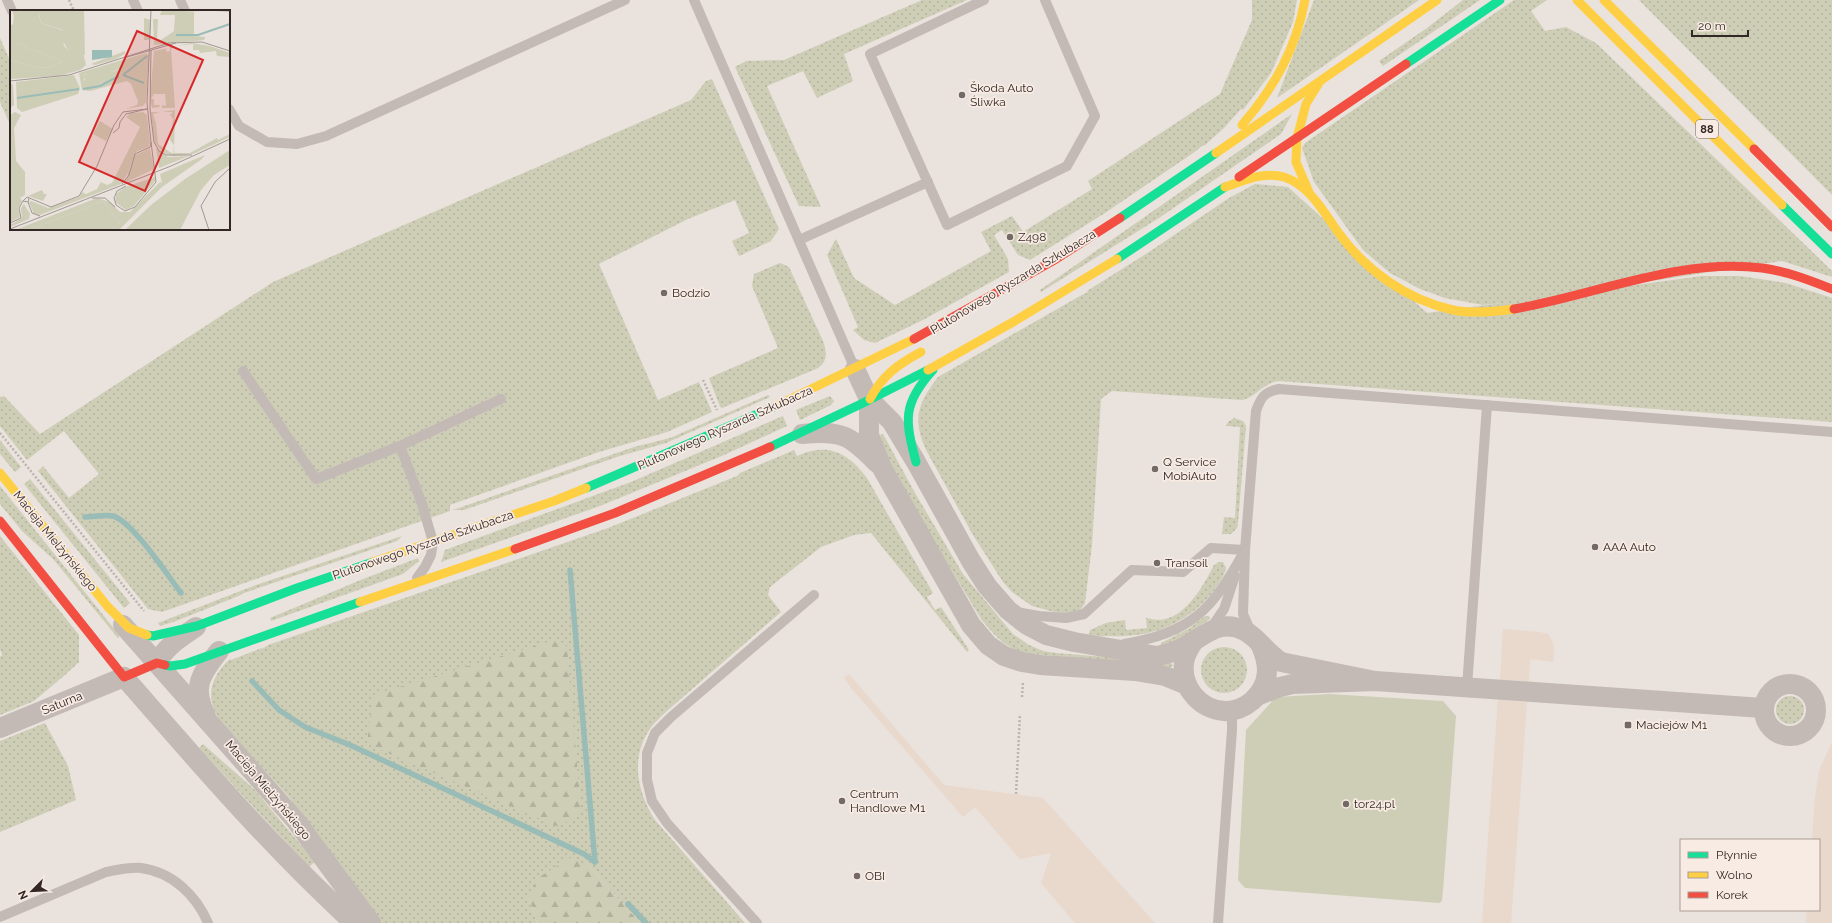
<svg xmlns="http://www.w3.org/2000/svg" width="1832" height="923" viewBox="0 0 1832 923" font-family="Raleway,sans-serif">
<style>
.grass{fill:url(#grass-dots)}
.forest{fill:url(#forest-firs)}
.garden{fill:#ceceb7}
.plaza{fill:#e9d8cc}
.lines{fill:none;stroke-linecap:round;stroke-linejoin:round}
.stream{stroke:#9abcb6;stroke-width:5.5}
.path{stroke:#bbb3af;stroke-width:2.5;stroke-dasharray:2 2;stroke-linecap:butt}
.lane{stroke:#c3bab6;stroke-width:10}
.street{stroke:#c3bab6;stroke-width:20}
.fast{stroke:#16e098;stroke-width:9}
.slow{stroke:#ffcf43;stroke-width:9}
.jam{stroke:#f24e42;stroke-width:9}
.poi-dot{fill:#736965;stroke:#f8ebe3;stroke-width:1.5}
.labels{text-anchor:middle;dominant-baseline:central;stroke-width:3.5;stroke-linejoin:round;paint-order:stroke}
.shield{fill:#f8ebe3;stroke:#6e625e;stroke-width:1}
.shield-label{font-size:11px;font-weight:bold;fill:#332825}
.poi-label{font-size:12px;fill:#332825;stroke:#f8ebe3;text-anchor:start}
.street-label{font-size:12px;fill:#332825;stroke:#f8ebe3}
.inset-river{fill:none;stroke:#9abcb6;stroke-width:2}
.inset-road{fill:none;stroke:#a19893;stroke-width:1}
.view{fill:#d62828;fill-opacity:0.15;stroke:#d62828;stroke-width:2}
.inset-edge{fill:none;stroke:#332825;stroke-width:2}
</style>
<defs>
<pattern id="grass-dots" width="8" height="8" patternUnits="userSpaceOnUse"><rect width="8" height="8" fill="#ceceb7"/><path d="M2 2h.1M6 6h.1" fill="none" stroke="#b1b19d" stroke-width="1.8" stroke-linecap="round"/></pattern>
<pattern id="forest-firs" width="22" height="20" patternUnits="userSpaceOnUse"><rect width="22" height="20" fill="#ceceb7"/><path d="M5 1l3.5 6h-7zM16 11l3.5 6h-7z" fill="#b1b19d"/></pattern>
</defs>
<rect width="100%" height="100%" fill="#eae2dd"/>
<g class="grass">
<polygon points="922,0 967,0 844,54 853,81 817,98 803,71 767,86 821,207 799,206 735,67 746,61 784,60"/>
<polygon points="1252,0 1297,0 1293,22 1271,73 1243,110 1241,109 1224,128 1204,146 1203,145 1196,151 1105,213 1030,260 1018,255 1002,230 994,235 1008,259 1009,272 923,320 875,343 864,340 853,330 858,327 827,255 836,239 854,278 895,305 991,251 981,232 1012,216 1023,232 1092,189 1088,181 1220,94 1252,20"/>
<polygon points="1314,0 1419,0 1277,98"/>
<polygon points="1463,0 1480,0 1383,66 1379,61 1427,28"/>
<polygon points="1514,0 1547,0 1531,11 1545,31 1566,27 1596,43 1832,271 1832,277 1782,261 1522,301 1483,305 1445,298 1420,289 1390,273 1363,250 1314,182 1302,148 1305,143"/>
<polygon points="1639,0 1832,0 1832,195"/>
<polygon points="0,38 11,63 11,127 0,102"/>
<polygon points="712,79 779,229 771,241 739,256 732,241 749,233 735,200 688,219 599,264 658,400 699,382 712,412 667,432 599,452 450,505 450,511 162,612 148,609 38,471 43,466 69,498 99,474 64,431 27,460 0,426 0,397 4,396 40,434 273,282 691,100 706,81"/>
<polygon points="1292,114 1281,134 1159,218 1041,292 1040,290"/>
<path d="M 1255,184 L 1288,187 L 1427,313 L 1702,276 L 1740,276 L 1786,283 L 1832,298 L 1832,422 L 1278,381 C 1262,384 1256,397 1242,400 L 1112,391 L 1101,399 L 1092,545 L 1085,603 L 1080,611 L 1074,613 L 1058,613 L 1032,606 L 1012,592 L 1003,582 L 973,535 L 926,450 C 912,419 918,403 938,377 L 1080,296 L 1088,292 L 1087,291 L 1149,252 L 1229,198 Z"/>
<path d="M 780,263 L 789,267 L 823,341 C 827,352 828,363 816,369 L 722,408 L 720,407 L 709,378 L 778,348 L 752,286 L 754,274 Z"/>
<polygon points="768,395 770,397 666,443 620,456 464,510 453,510 634,447 670,438"/>
<polygon points="830,396 834,401 831,405 800,420 796,410"/>
<polygon points="783,416 787,426 724,455 600,506 441,562 445,550 631,482"/>
<polygon points="1234,418 1243,421 1246,426 1238,523 1237,528 1231,534 1222,534 1224,517 1235,518 1240,427 1226,426 1228,422"/>
<path d="M 883,434 L 915,493 L 963,574 L 1013,634 L 1029,645 L 1043,651 L 1056,653 L 1170,662 L 1173,665 L 1172,667 L 1021,653 C 1002,644 994,635 981,619 L 913,506 L 882,446 L 880,435 Z"/>
<polygon points="0,440 21,467 15,472 0,454"/>
<path d="M 794,450 L 797,456 C 828,442 848,453 867,478 L 933,593 L 927,597 L 935,610 L 941,607 L 969,650 L 967,652 L 871,533 L 854,535 L 821,547 L 770,587 L 768,595 L 781,612 L 668,710 C 663,715 657,720 652,726 C 630,755 636,790 655,820 L 745,923 L 640,923 L 588,865 L 529,898 L 537,923 L 378,923 L 289,797 L 221,722 C 204,699 210,677 230,659 L 231,660 L 262,648 L 262,649 L 268,645 L 608,528 L 737,476 L 740,473 Z"/>
<polygon points="30,479 130,603 124,608 24,484"/>
<polygon points="0,486 119,635 119,638 117,637 54,560 22,531 0,504"/>
<polygon points="0,536 79,635 79,662 65,675 34,701 0,715 0,657 2,655 0,649"/>
<polygon points="402,536 397,541 241,594 241,595 176,621 160,626 158,623 256,585"/>
<polygon points="418,558 419,561 403,574 271,621 270,618 363,579"/>
<path d="M 1219,562 L 1223,562 L 1226,568 C 1224,577 1217,587 1211,594 C 1185,625 1150,638 1110,636 C 1104,636 1095,637 1089,634 L 1090,630 L 1106,623 L 1125,620 L 1126,630 L 1147,628 L 1146,618 C 1152,619 1159,621 1165,619 C 1187,615 1205,583 1214,565 Z"/>
<polygon points="1205,616 1209,616 1210,619 1192,631 1185,639 1160,646 1161,643 1190,628"/>
<circle cx="1224" cy="670" r="23"/>
<circle cx="1790" cy="710" r="14"/>
<polygon points="45,723 68,766 76,800 0,832 0,741"/>
<polygon points="203,744 255,790 315,862 309,867 199,748"/>
</g>
<g class="forest">
<polygon points="558,639 567,647 581,811 559,827 367,744 373,695"/>
<polygon points="570,858 588,865 640,923 537,923 529,898 536,879"/>
</g>
<polygon class="garden" points="1329,694 1443,701 1456,716 1444,878 1442,901 1439,903 1245,888 1238,880 1246,730 1276,697"/>
<g class="plaza">
<polygon points="1503,629 1540,632 1548,634 1552,641 1554,647 1553,662 1530,659 1529,682 1500,680"/>
<polygon points="849,674 944,785 1043,798 1155,923 1075,923 1041,883 1051,853 1020,859 975,807 963,817 852,689 844,678"/>
<polygon points="1498,699 1527,702 1511,923 1482,923"/>
<polygon points="1832,742 1832,923 1806,923 1807,910 1819,910 1819,840 1812,840 1815,798 1819,771"/>
</g>
<g class="lines">
<g class="stream">
<path d="M 85,517 C 93,517 105,514 113,516 C 132,521 168,576 181,593"/>
<polyline points="570,570 595,862"/>
<polyline points="252,681 279,710 305,727 350,745 584,854 595,862"/>
<polyline points="628,904 646,923"/>
</g>
<g class="path">
<polyline points="69,0 74,11"/>
<polyline points="703,380 717,410"/>
<polyline points="0,433 144,611"/>
<polyline points="1022,697 1023,682"/>
<polyline points="1016,794 1020,714"/>
</g>
<g class="lane">
<polyline points="7,0 12,11"/>
<polyline points="133,0 138,11"/>
<polyline points="180,0 185,11"/>
<polyline points="694,0 855,369"/>
<polyline points="984,0 870,54 947,225 1067,166 1095,116 1045,0"/>
<polyline points="229,109 239,126 267,142 297,144 326,136 625,0"/>
<polyline points="799,240 928,182"/>
<polyline points="243,371 316,479 400,446 422,504 433,542 431,555 425,567 417,578"/>
<polyline points="400,446 501,399"/>
<polyline points="1016,612 1039,616 1066,618 1084,614 1132,570 1183,572 1211,548 1245,550"/>
<polyline points="1211,628 1224,609 1235,576"/>
<path d="M 1251,632 L 1243,614 L 1245,550 L 1256,411 C 1261,397 1264,392 1279,389 L 1832,432"/>
<path d="M 1124,644 C 1191,633 1212,610 1244,552"/>
<polyline points="1467,687 1487,405"/>
<path d="M 0,917 L 106,872 C 117,870 129,867 141,868 C 172,872 196,895 208,923"/>
<polyline points="757,923 667,823 652,801 647,780 647,753 655,733 671,717 814,595"/>
<polyline points="1218,923 1232,730 1232,710"/>
</g>
<g class="street">
<path d="M 855,369 L 869,399 L 892,422 L 916,462 L 971,561 L 987,586 L 1008,610 L 1027,625 L 1046,635 L 1074,642 L 1157,656 C 1165,654 1173,653 1180,649 C 1203,638 1218,617 1245,631 C 1258,638 1267,653 1281,662 L 1375,681"/>
<polyline points="869,399 869,435 882,468 971,625 988,645 1004,656 1022,662 1040,665 1135,671 1165,676 1187,685"/>
<path d="M 802,434 C 841,430 850,435 877,463"/>
<polyline points="123,625 296,821 371,923"/>
<path d="M 1194,641 C 1189,648 1185,655 1184,663 C 1181,688 1200,709 1224,711 C 1234,712 1245,707 1252,701 C 1270,685 1270,666 1261,646"/>
<path d="M 157,663 C 166,646 180,638 196,627"/>
<circle cx="1790" cy="710" r="26"/>
<polyline points="1257,696 1280,687 1293,684 1375,681 1763,708"/>
<path d="M 206,716 C 191,687 201,674 219,651"/>
<path d="M 0,728 L 124,677 C 198,762 271,847 354,923"/>
</g>
<g class="fast">
<polyline points="1406,64 1500,0"/>
<polyline points="1782,205 1832,254"/>
<polyline points="1120,218 1216,153"/>
<polyline points="1117,259 1225,187"/>
<polyline points="770,447 861,404 928,370"/>
<path d="M 916,462 C 905,420 902,404 933,370"/>
<polyline points="586,488 776,406"/>
<polyline points="147,635 153,636 197,626 297,588 373,562"/>
<polyline points="165,665 170,666 185,664 360,602"/>
</g>
<g class="slow">
<polyline points="1577,0 1782,205"/>
<polyline points="1604,0 1754,149"/>
<path d="M 1242,125 C 1274,88 1296,49 1305,0"/>
<polyline points="1216,153 1437,0"/>
<path d="M 1225,187 C 1243,181 1264,171 1284,177 C 1309,185 1323,211 1338,232 C 1365,270 1407,300 1453,310 C 1473,314 1494,312 1514,309"/>
<polyline points="1309,192 1296,162 1297,138 1306,104 1319,83"/>
<polyline points="928,370 1013,322 1117,259"/>
<path d="M 870,399 C 882,376 898,364 921,352"/>
<polyline points="776,406 914,339"/>
<polyline points="0,473 108,607 129,628 147,635"/>
<polyline points="373,562 554,501 586,488"/>
<polyline points="360,602 515,549"/>
</g>
<g class="jam">
<polyline points="1754,149 1832,227"/>
<polyline points="1239,177 1406,64"/>
<path d="M 1514,309 C 1596,295 1677,258 1762,268 C 1786,271 1809,280 1832,289"/>
<polyline points="914,339 1056,259 1120,218"/>
<polyline points="0,521 124,677 157,663 165,665"/>
<polyline points="515,549 615,513 770,447"/>
</g>
</g>
<g class="poi-dot">
<circle cx="962" cy="95" r="4"/>
<circle cx="1010" cy="237" r="4"/>
<circle cx="664" cy="293" r="4"/>
<circle cx="1155" cy="469" r="4"/>
<circle cx="1595" cy="547" r="4"/>
<circle cx="1157" cy="563" r="4"/>
<rect x="1624" y="721" width="8" height="8" rx="2"/>
<circle cx="842" cy="801" r="4"/>
<circle cx="1346" cy="804" r="4"/>
<circle cx="857" cy="876" r="4"/>
</g>
<g class="labels">
<rect class="shield" x="1696" y="120" width="22" height="18" rx="3"/>
<g class="shield-label">
<text x="1707" y="129">88</text>
</g>
<g class="poi-label">
<text x="970" y="88">Škoda Auto<tspan x="970" dy="14">Śliwka</tspan></text>
<text x="1018" y="237">Z498</text>
<text x="672" y="293">Bodzio</text>
<text x="1163" y="462">Q Service<tspan x="1163" dy="14">MobiAuto</tspan></text>
<text x="1603" y="547">AAA Auto</text>
<text x="1165" y="563">Transoil</text>
<text x="1636" y="725">Maciejów M1</text>
<text x="850" y="794">Centrum<tspan x="850" dy="14">Handlowe M1</tspan></text>
<text x="1354" y="804">tor24.pl</text>
<text x="865" y="876">OBI</text>
</g>
<g class="street-label">
<text transform="translate(1013 282) rotate(-31)">Plutonowego Ryszarda Szkubacza</text>
<text transform="translate(725 428) rotate(-24)">Plutonowego Ryszarda Szkubacza</text>
<text transform="translate(55 541) rotate(51)">Macieja Mielżyńskiego</text>
<text transform="translate(423 545) rotate(-19)">Plutonowego Ryszarda Szkubacza</text>
<text transform="translate(62 703) rotate(-22)">Saturna</text>
<text transform="translate(268 790) rotate(50)">Macieja Mielżyńskiego</text>
</g>
</g>
<g transform="translate(10 10)">
<rect width="220" height="220" fill="#eae2dd"/>
<path d="M 2,0 L 74,0 L 75,45 L 58,40 L 53,31 L 53,20 L 31,13 L 29,4 L 17,10 L 10,30 L 5,33 L 53,51 L 42,57 L 29,58 L 0,50 L 0,16 L 3,14 L 4,6 ZM 152,0 L 193,2 L 184,2 L 184,26 L 195,27 L 194,30 L 144,35 L 143,9 L 148,9 L 147,29 L 151,30 L 164,21 L 165,5 L 150,5 ZM 134,8 L 141,10 L 140,30 L 134,30 ZM 181,33 L 200,36 L 220,43 L 220,47 L 207,46 L 206,41 L 190,43 L 189,40 L 183,40 L 183,34 L 165,36 L 161,39 L 165,98 L 152,98 L 152,95 L 156,96 L 155,84 L 144,84 L 141,89 L 144,89 L 144,95 L 149,95 L 150,97 L 142,98 L 140,87 L 144,41 L 159,38 L 156,39 L 157,42 L 160,41 L 160,37 ZM 115,41 L 115,44 L 106,49 L 85,55 L 81,54 ZM 136,43 L 139,45 L 136,92 L 133,96 L 116,99 L 127,95 L 128,91 L 121,74 L 117,71 L 80,81 L 72,80 L 69,63 ZM 111,53 L 98,59 L 102,62 L 109,59 L 90,74 L 74,70 L 75,64 ZM 64,65 L 70,78 L 68,84 L 12,102 L 7,98 L 6,72 ZM 0,72 L 3,75 L 4,95 L 0,98 ZM 165,100 L 164,143 L 180,143 L 207,128 L 208,130 L 220,124 L 220,127 L 183,144 L 163,146 L 153,143 L 145,133 L 142,115 L 145,114 L 142,114 L 141,102 L 150,102 L 143,104 L 146,113 L 148,134 L 163,144 L 164,135 L 160,130 L 163,109 L 160,105 L 163,102 L 152,102 ZM 5,102 L 11,105 L 4,118 L 6,151 L 15,162 L 15,185 L 10,188 L 12,191 L 8,198 L 10,207 L 0,212 L 0,105 ZM 133,102 L 137,105 L 140,132 L 138,137 L 126,142 L 120,160 L 111,174 L 30,205 L 24,204 L 19,192 L 21,191 L 38,198 L 69,187 L 72,182 L 76,184 L 87,179 L 91,172 L 97,175 L 102,173 L 130,117 L 116,107 L 121,103 ZM 140,138 L 146,170 L 124,196 L 116,200 L 105,192 L 106,184 L 115,177 L 145,167 L 144,159 L 115,173 L 124,146 ZM 146,138 L 158,147 L 179,146 L 149,158 ZM 195,145 L 192,149 L 152,177 L 109,220 L 102,220 L 110,213 L 93,191 L 19,220 L 5,220 L 87,188 L 100,192 L 110,202 L 120,202 L 150,172 L 152,173 L 150,164 ZM 32,180 L 34,184 L 37,184 L 33,191 L 18,186 ZM 14,194 L 20,204 L 19,209 L 0,217 L 0,215 L 12,208 L 11,198 Z" fill="#ceceb7" fill-rule="evenodd"/>
<path d="M 28,2 L 31,13 L 57,22 L 53,28 L 54,36 L 58,40 L 73,42 L 76,55 L 70,60 L 49,66 L 0,69 L 0,50 L 29,58 L 42,57 L 53,51 L 5,33 L 4,29 L 10,30 L 16,10 ZM 109,51 L 111,53 L 99,59 L 102,62 L 112,59 L 113,65 L 101,66 L 88,75 L 78,76 L 74,67 L 77,62 ZM 128,53 L 132,55 L 130,70 L 117,66 ZM 58,73 L 63,77 L 55,81 L 38,81 L 41,78 L 49,79 Z" fill="#ceceb7"/>
<path d="M 90,111 L 103,119 L 96,131 L 83,124 ZM 220,140 L 220,155 L 204,165 L 191,180 L 170,220 L 115,220 L 141,195 L 175,169 ZM 93,191 L 110,213 L 102,220 L 19,220 Z" fill="#ceceb7"/>
<path d="M 82,40 L 102,40 L 102,47 L 82,50 Z" fill="#9abcb6"/>
<path class="inset-river" d="M 166,25 L 188,25 L 220,14M 113,65 L 137,46M 113,65 L 134,73M 73,79 L 90,76 L 109,66M 7,88 L 69,79"/>
<path class="inset-road" d="M 190,0 L 220,1M 141,40 L 140,99 L 144,132M 117,47 L 166,33M 0,71 L 59,65 L 159,33 L 192,32 L 220,41M 103,123 L 109,118 L 110,112 L 116,104 L 137,99M 141,132 L 137,93 L 141,0M 144,132 L 149,141 L 156,145 L 182,145M 112,174 L 119,165 L 125,144 L 140,137 L 141,132M 116,176 L 107,181 L 104,188 L 106,195 L 115,201 L 125,197 L 146,172 L 141,132M 19,188 L 18,192 L 13,191 L 17,187 L 41,197 L 69,186 L 87,156 L 104,115 L 113,102 L 137,99M 82,188 L 95,188 L 105,197M 18,192 L 22,203 L 30,206M 0,213 L 11,208 L 9,198 L 13,191M 0,219 L 161,156 L 220,129M 199,220 L 191,196 L 205,172 L 220,158"/>
<path class="view" d="M 127,21 L 193,50 L 135,181 L 69,152 Z"/>
<rect width="220" height="220" class="inset-edge"/>
</g>
<rect x="1680" y="839" width="140" height="72" fill="#f8ebe3" stroke="#a99d97"/>
<rect x="1688" y="852" width="20" height="6" fill="#16e098" stroke="#a99d97"/>
<text x="1716" y="859" font-size="12" fill="#332825">Płynnie</text>
<rect x="1688" y="872" width="20" height="6" fill="#ffcf43" stroke="#a99d97"/>
<text x="1716" y="879" font-size="12" fill="#332825">Wolno</text>
<rect x="1688" y="892" width="20" height="6" fill="#f24e42" stroke="#a99d97"/>
<text x="1716" y="899" font-size="12" fill="#332825">Korek</text>
<g transform="translate(32 891) rotate(246)" stroke="#f8ebe3" stroke-width="3" paint-order="stroke">
<path d="M0-3L7 15L0 10L-7 15Z" fill="#332825"/>
<text y="-6" font-size="11" font-weight="bold" text-anchor="middle" fill="#332825">N</text>
</g>
<path d="M1692 30v6h56v-6" fill="none" stroke="#332825" stroke-width="2"/>
<text x="1698" y="30" font-size="12" fill="#332825" stroke="#f8ebe3" stroke-width="3" paint-order="stroke">20 m</text>
</svg>
